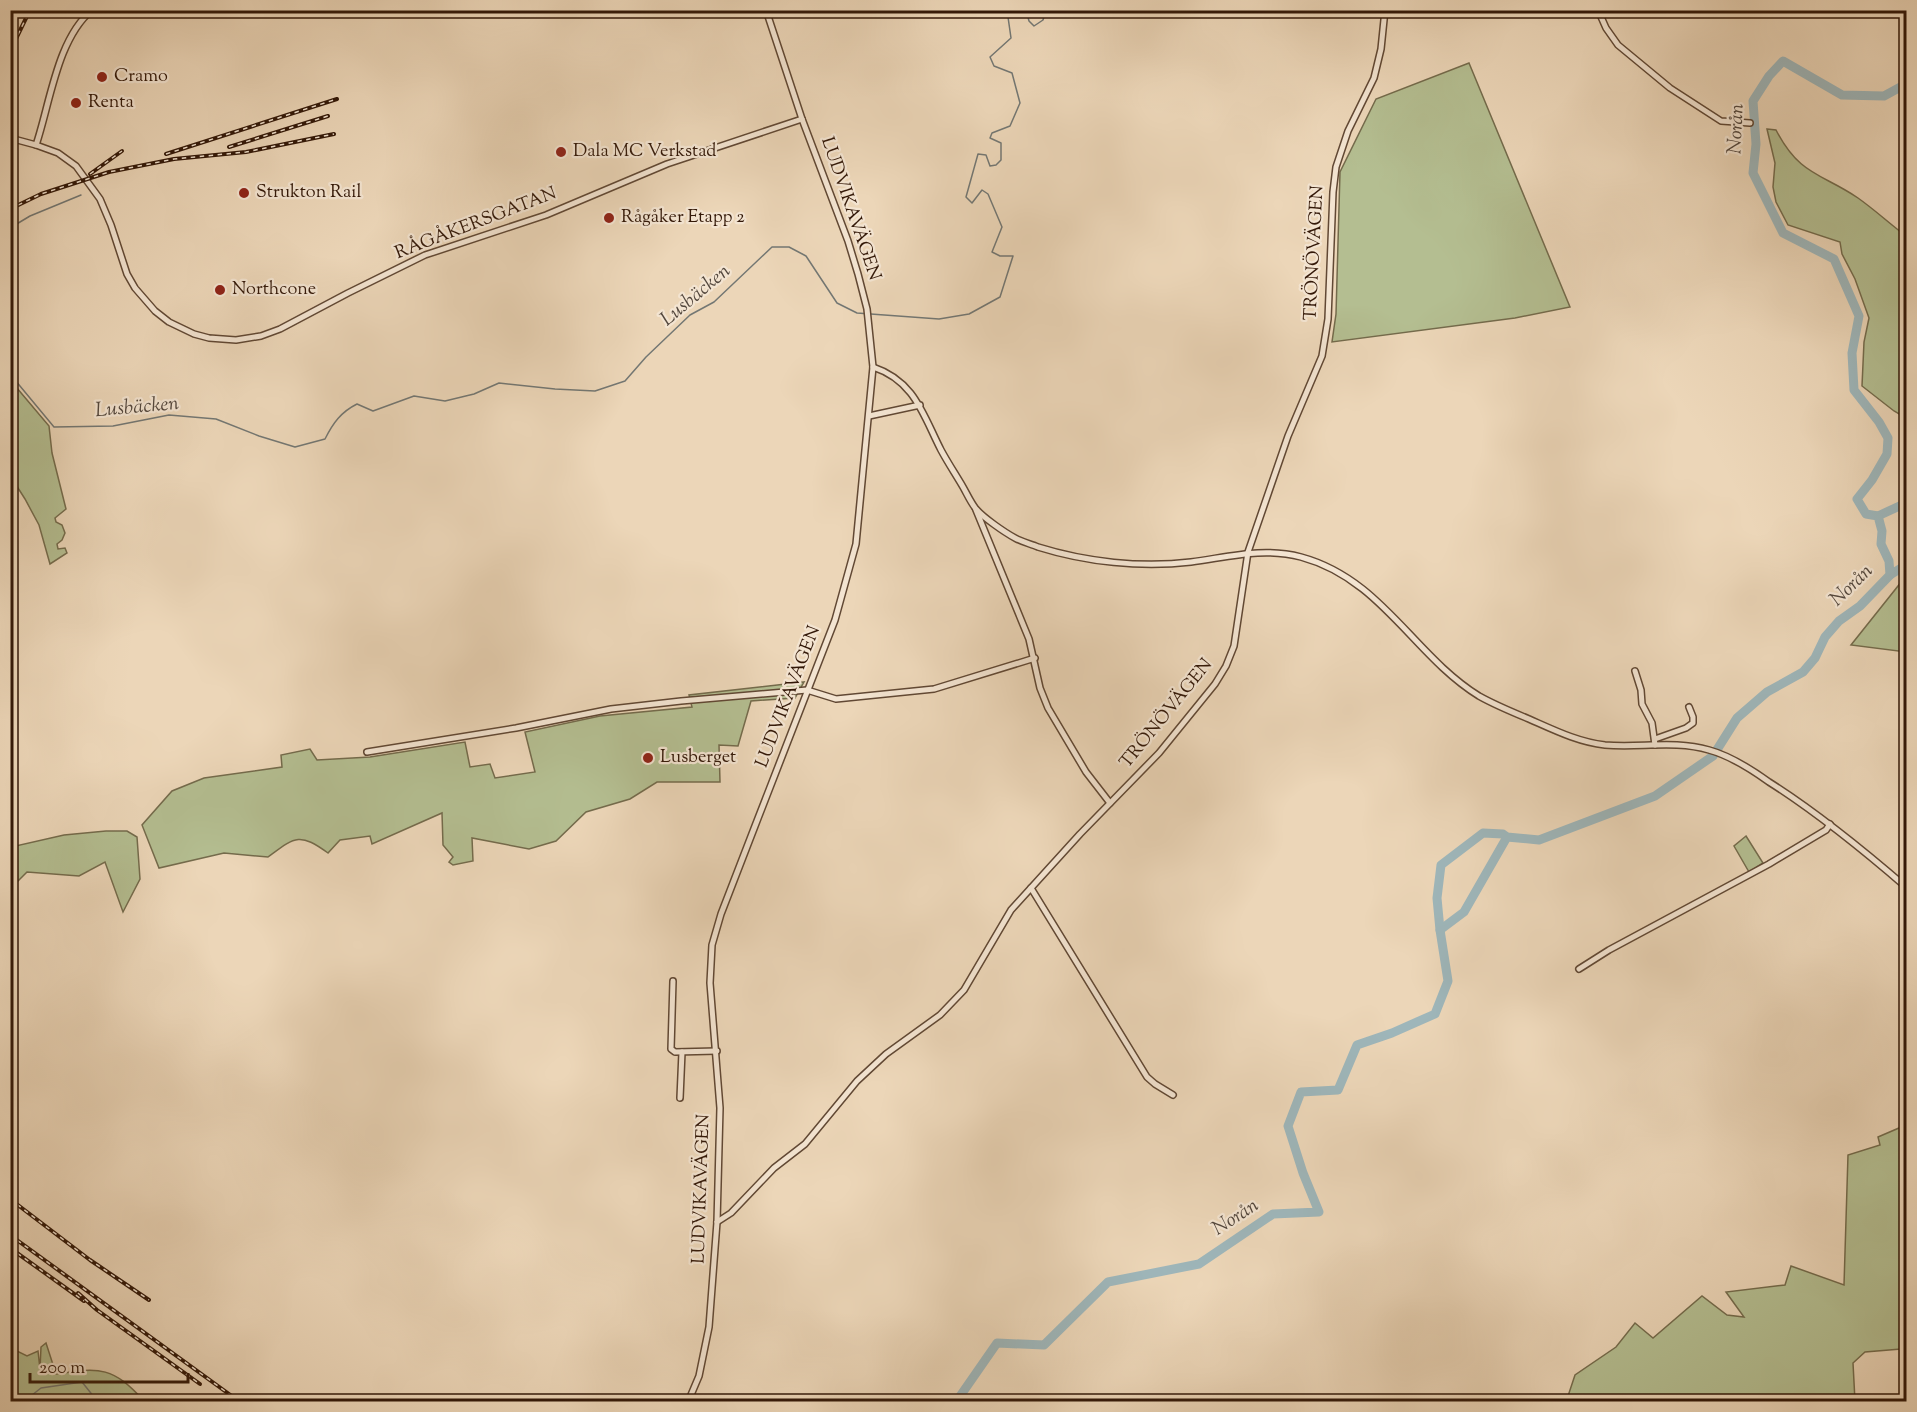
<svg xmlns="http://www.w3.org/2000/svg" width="1917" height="1412" viewBox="0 0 1917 1412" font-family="'Sorts Mill Goudy',serif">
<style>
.green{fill:#b4be91;stroke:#746b4c;stroke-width:1.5}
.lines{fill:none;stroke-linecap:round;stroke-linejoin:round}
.stream{stroke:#737773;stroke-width:1.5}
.river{stroke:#9eb6ba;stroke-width:9}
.minor-casing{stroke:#614834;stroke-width:8}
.minor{stroke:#f3e4d1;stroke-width:5}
.rail-casing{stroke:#331808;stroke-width:4}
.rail{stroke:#f3e4d1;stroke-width:1.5;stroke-dasharray:4.5;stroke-linecap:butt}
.poi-dot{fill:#8f2418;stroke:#f3e4d1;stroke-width:2}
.labels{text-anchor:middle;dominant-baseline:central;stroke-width:4.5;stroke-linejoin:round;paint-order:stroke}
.poi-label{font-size:18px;fill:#331808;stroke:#f3e4d1;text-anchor:start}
.street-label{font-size:18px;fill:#331808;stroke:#f3e4d1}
.water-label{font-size:20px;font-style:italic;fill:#53473d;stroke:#f3e4d1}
</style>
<rect width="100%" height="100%" fill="#ecd6b8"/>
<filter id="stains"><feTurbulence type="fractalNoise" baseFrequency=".00333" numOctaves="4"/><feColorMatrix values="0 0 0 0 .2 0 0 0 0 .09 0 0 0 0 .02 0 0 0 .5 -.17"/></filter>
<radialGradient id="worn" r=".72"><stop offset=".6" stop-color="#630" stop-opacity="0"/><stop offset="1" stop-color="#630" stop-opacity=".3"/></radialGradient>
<g class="green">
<polygon points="1469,63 1570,307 1515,318 1332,342 1336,314 1340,172 1376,99"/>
<path d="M 1767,129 L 1776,130 C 1800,176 1821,173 1858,198 C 1875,210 1890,224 1906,236 L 1906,418 L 1894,411 L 1862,386 L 1864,342 L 1869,318 L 1855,279 L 1842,254 L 1840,242 L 1788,225 L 1776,202 L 1773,187 L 1775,163 Z"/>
<polygon points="11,381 49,426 52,453 66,509 55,518 56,522 62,525 65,533 62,540 57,544 58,549 65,548 67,553 50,564 39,525 25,499 11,477"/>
<polygon points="1906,576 1906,652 1851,645"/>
<path d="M 804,682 L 795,698 L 751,701 L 738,746 L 719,745 L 720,782 L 657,782 L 630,799 L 586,812 L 556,841 L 529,849 L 472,838 L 473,861 L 453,865 L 449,862 L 453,857 L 443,845 L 442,813 L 372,844 L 370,836 L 340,840 L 328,853 C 299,832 295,837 268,857 L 224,853 L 159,868 L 142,825 L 172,791 L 204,778 L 282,767 L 281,755 L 310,749 L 317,760 L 370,757 L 465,742 L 470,767 L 490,764 L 495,778 L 535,772 L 525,732 L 600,716 L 692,707 L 689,695 Z"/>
<polygon points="106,831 127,831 137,837 140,879 123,912 105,862 79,876 27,872 11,888 11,847 64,835"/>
<polygon points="1746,836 1763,863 1749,872 1734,846"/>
<polygon points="1906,1125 1906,1346 1901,1349 1865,1352 1853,1363 1855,1401 1573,1402 1568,1396 1575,1375 1616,1347 1635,1323 1653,1338 1702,1296 1727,1315 1744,1317 1726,1292 1785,1285 1791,1266 1844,1285 1848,1155 1880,1145 1878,1137"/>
<path d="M 46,1343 L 56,1374 C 101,1367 113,1367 144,1401 L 11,1401 L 11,1352 L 17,1351 L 27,1356 L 38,1351 L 40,1369 L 41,1347 Z"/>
</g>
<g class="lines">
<g class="stream">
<polyline points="1026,10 1029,21 1034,26 1043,20 1046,10"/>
<polyline points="10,228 30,216 81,195"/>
<path d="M 10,374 L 54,427 L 113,426 L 169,415 L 216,419 L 259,436 L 295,447 L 325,439 C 333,423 341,412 357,404 L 373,411 L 414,396 L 445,401 L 474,394 L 499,383 L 555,389 L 595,391 L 625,381 L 646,357 L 690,315 L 714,302 L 772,247 L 789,247 L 806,256 L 837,303 L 857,313 L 939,319 L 969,314 L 1000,297 L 1013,256 L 1000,256 L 992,252 L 1002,227 L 988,194 L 982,190 L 972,203 L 966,197 L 978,154 L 986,155 L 990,166 L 996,165 L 1001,160 L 1001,143 L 990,138 L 992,133 L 1010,126 L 1020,103 L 1012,73 L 994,66 L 990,57 L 1011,38 L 1007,10"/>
<polyline points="10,1399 27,1399 41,1388 82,1382 98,1402"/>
</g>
<g class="river">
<polyline points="1878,516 1906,503"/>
<polyline points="1890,575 1906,565"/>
<polyline points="1440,930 1464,912 1507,837"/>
<polyline points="956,1402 997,1343 1044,1345 1108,1282 1199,1264 1273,1214 1319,1212 1303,1173 1288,1126 1301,1092 1338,1090 1357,1045 1392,1033 1435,1014 1448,981 1440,930 1437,898 1441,865 1483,833 1503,834 1507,837 1539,840 1655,796 1713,756 1737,718 1767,692 1803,672 1815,658 1825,637 1839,621 1860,606 1890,575 1889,561 1881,544 1882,531 1878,516 1866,514 1857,499 1872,480 1887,454 1888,438 1879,422 1854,390 1852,353 1859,316 1834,259 1783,233 1753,173 1756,144 1753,101 1769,76 1783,61 1842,95 1884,96 1906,84"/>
</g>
<defs>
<g id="minor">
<polyline points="1598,10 1606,28 1618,45 1670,88 1721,121 1750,123"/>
<polyline points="10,138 36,145 58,153 76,166 100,199 111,225 127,274 135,288 155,311 169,322 194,334 209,338 236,340 261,336 280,329 348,293 425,255 546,215 667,164 802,119"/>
<path d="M 36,145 C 50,104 57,39 92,10"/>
<path d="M 873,367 C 915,381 923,415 941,450 C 948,463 956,475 963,487 C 967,494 971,503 976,509 C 984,518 1004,532 1015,538 C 1022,542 1031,544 1038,547 C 1086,562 1141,568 1191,562 C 1229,557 1263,547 1301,557 C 1382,579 1413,655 1479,696 C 1495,705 1512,712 1529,719 C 1554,730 1578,742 1605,745 C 1640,748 1675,740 1709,750 C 1731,756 1751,769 1769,782 C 1818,813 1862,849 1906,887"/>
<polyline points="869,416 920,405"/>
<polyline points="976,510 1029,639 1040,688 1048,708 1086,772 1110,803"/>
<polyline points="1635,671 1641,690 1642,704 1652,723 1655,745"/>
<polyline points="1655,739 1686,728 1693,723 1693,717 1689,707"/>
<polyline points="367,752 516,728 611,709 681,701 807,690 836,699 934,689 1035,658"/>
<polyline points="1031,888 1147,1077 1155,1084 1173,1095"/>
<polyline points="1579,969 1609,950 1769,864 1826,830 1830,824"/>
<polyline points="673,981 671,1049 675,1052 717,1051"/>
<polyline points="680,1098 682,1052"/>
<polyline points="717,1222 731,1213 774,1168 805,1144 857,1081 886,1054 940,1015 964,990 1011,910 1080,834 1159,753 1215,684 1226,666 1234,646 1248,552 1288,436 1322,356 1328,319 1333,192 1336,167 1348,131 1374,78 1381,49 1385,10"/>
<polyline points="688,1402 699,1376 709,1327 717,1222 720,1108 710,983 712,945 721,914 755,826 835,620 856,544 873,367 867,309 858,274 848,241 802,119 766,10"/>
</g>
</defs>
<use href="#minor" class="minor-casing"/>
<use href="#minor" class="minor"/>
<defs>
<g id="rail">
<polyline points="10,51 30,10"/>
<polyline points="229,147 328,116"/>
<polyline points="166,154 337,99"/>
<polyline points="90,174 122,151"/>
<polyline points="10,209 41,194 109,172 174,159 246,152 334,134"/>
<polyline points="10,1199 90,1260 149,1300"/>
<polyline points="10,1235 240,1402"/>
<polyline points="10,1248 84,1301"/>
<polyline points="78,1293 97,1310 200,1384"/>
</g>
</defs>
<use href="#rail" class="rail-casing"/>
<use href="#rail" class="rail"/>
</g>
<g class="poi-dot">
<circle cx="102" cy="77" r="6"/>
<circle cx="76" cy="103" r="6"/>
<circle cx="561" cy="152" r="6"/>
<circle cx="244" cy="193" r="6"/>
<circle cx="609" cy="218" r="6"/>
<circle cx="220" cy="290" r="6"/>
<circle cx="648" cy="758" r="6"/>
</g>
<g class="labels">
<g class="poi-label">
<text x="114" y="77">Cramo</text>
<text x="88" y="103">Renta</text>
<text x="573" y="152">Dala MC Verkstad</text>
<text x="256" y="193">Strukton Rail</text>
<text x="621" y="218">Rågåker Etapp 2</text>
<text x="232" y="290">Northcone</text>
<text x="660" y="758">Lusberget</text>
</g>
<g class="street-label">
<text transform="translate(850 209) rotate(71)">LUDVIKAVÄGEN</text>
<text transform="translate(476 224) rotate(-21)">RÅGÅKERSGATAN</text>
<text transform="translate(1315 253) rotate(-87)">TRÖNÖVÄGEN</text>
<text transform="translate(789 697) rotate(-69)">LUDVIKAVÄGEN</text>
<text transform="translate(1167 714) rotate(-51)">TRÖNÖVÄGEN</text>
<text transform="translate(702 1189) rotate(-88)">LUDVIKAVÄGEN</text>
</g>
<g class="water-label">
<text transform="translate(1737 129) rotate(-87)">Norån</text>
<text transform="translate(696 296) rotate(-40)">Lusbäcken</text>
<text transform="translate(137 408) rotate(-5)">Lusbäcken</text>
<text transform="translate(1852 586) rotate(-44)">Norån</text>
<text transform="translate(1236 1218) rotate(-33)">Norån</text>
</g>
</g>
<rect width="1917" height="1412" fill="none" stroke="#ecd6b8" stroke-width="36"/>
<rect x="12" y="12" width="1893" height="1388" fill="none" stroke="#331808" stroke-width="3"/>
<rect x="18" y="18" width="1881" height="1376" fill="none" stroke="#331808" stroke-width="1.5"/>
<path d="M30 1373v9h158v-9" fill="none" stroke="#331808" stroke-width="3"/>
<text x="39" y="1373" font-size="18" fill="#331808" stroke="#f3e4d1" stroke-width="4.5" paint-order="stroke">200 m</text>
<rect width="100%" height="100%" filter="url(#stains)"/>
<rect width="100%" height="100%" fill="url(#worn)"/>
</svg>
